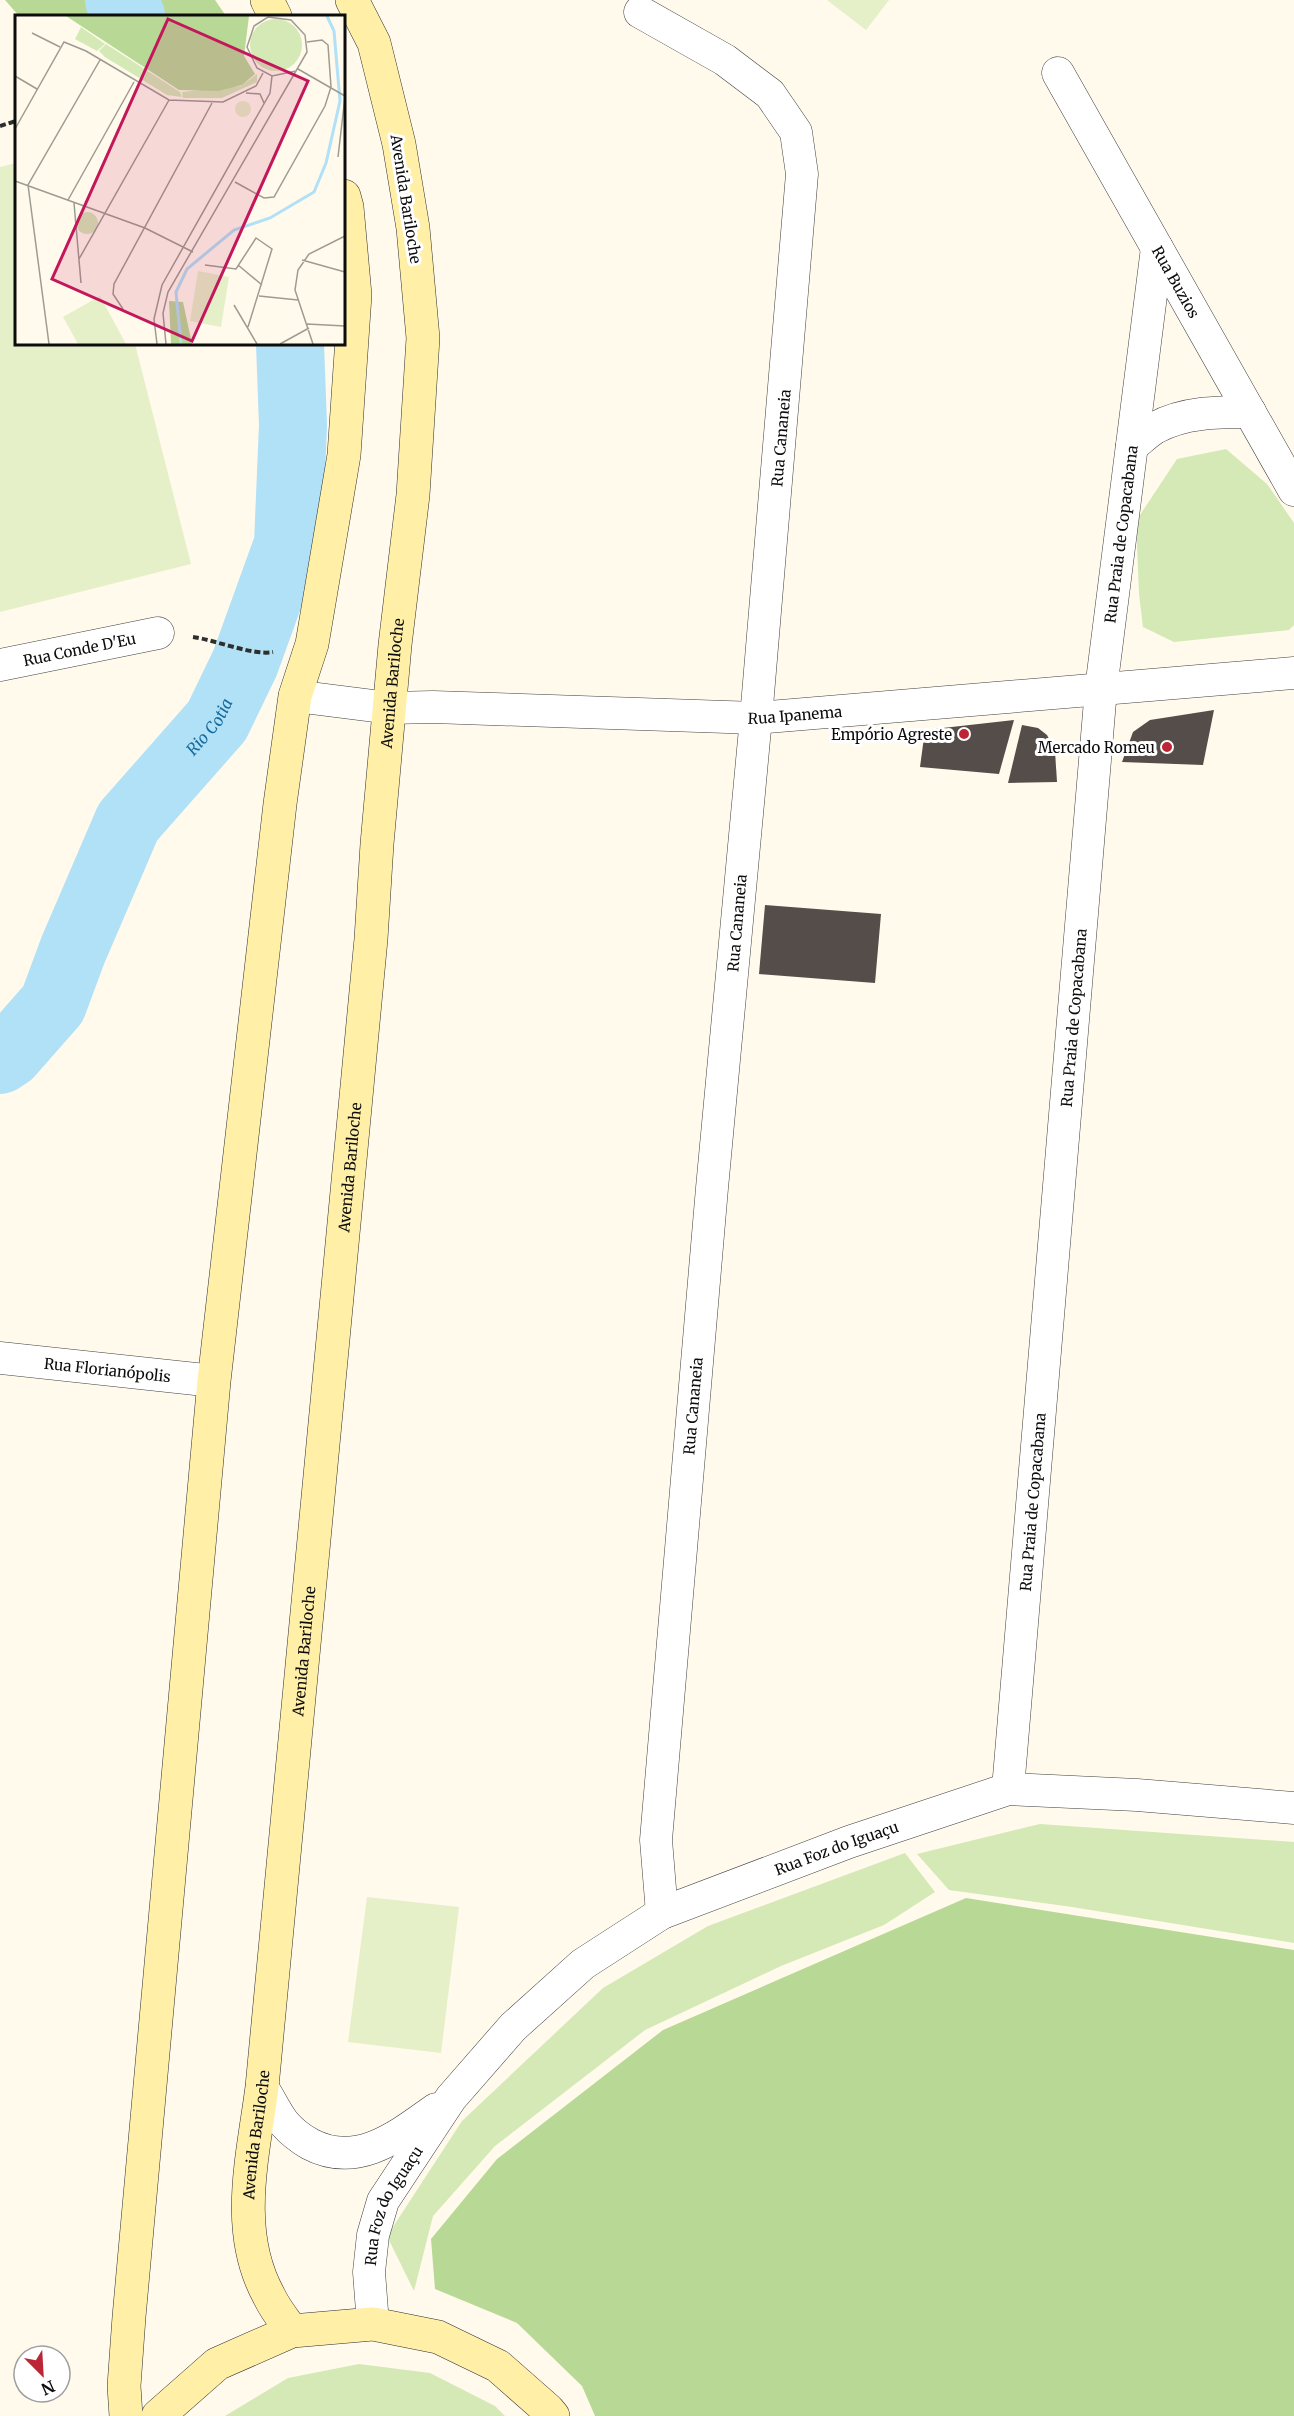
<svg xmlns="http://www.w3.org/2000/svg" width="1294" height="2416" viewBox="0 0 1294 2416" font-family="Merriweather,serif">
<style>
.green{fill:#d4e9b6}
.forest{fill:#b8d995}
.pitch{fill:#e5f0c8}
.lines{fill:none;stroke-linecap:round;stroke-linejoin:round}
.river{stroke:#b1e1f6;stroke-width:68}
.building{fill:#554d49}
.minor-casing{stroke:#3f3f3f;stroke-width:33}
.secondary-casing{stroke:#2e2e2e;stroke-width:34}
.path{stroke:#2e2e2e;stroke-width:4;stroke-dasharray:6 3;stroke-linecap:butt}
.minor{stroke:#fff;stroke-width:32}
.secondary{stroke:#ffefa7;stroke-width:33}
.poi-dot{fill:#bc2536;stroke:#fff;stroke-width:2}
.labels{text-anchor:middle;dominant-baseline:central;stroke-width:6;stroke-linejoin:round;paint-order:stroke}
.street-label{font-size:15px;fill:#0c0c0c;stroke:#fff}
.poi-label{font-size:15px;fill:#0c0c0c;stroke:#fff;text-anchor:end}
.water-label{font-size:16px;font-style:italic;fill:#166b9e;stroke:#fff}
.inset-river{fill:none;stroke:#b1e1f6;stroke-width:3}
.inset-road{fill:none;stroke:#9e9b92;stroke-width:1.5}
.view{fill:#c2185b;fill-opacity:0.15;stroke:#c2185b;stroke-width:3}
.inset-edge{fill:none;stroke:#0c0c0c;stroke-width:3}
</style>
<rect width="100%" height="100%" fill="#fffaec"/>
<g class="green">
<polygon points="1226,449 1267,484 1294,523 1294,625 1289,630 1174,642 1143,627 1139,594 1136,521 1177,459"/>
<polygon points="1040,1824 1294,1842 1294,1943 1072,1907 949,1890 917,1854"/>
<polygon points="905,1853 935,1892 884,1925 781,1966 645,2030 495,2146 433,2216 414,2291 387,2236 462,2121 603,1988 708,1926"/>
<polygon points="359,2364 430,2373 495,2406 505,2416 225,2416 288,2378"/>
</g>
<g class="forest">
<polygon points="5,0 215,0 226,16 19,16"/>
<polygon points="966,1898 1294,1950 1294,2416 595,2416 582,2386 517,2323 435,2289 431,2239 497,2159 663,2030"/>
</g>
<g class="pitch">
<polygon points="827,0 889,0 866,30"/>
<polygon points="16,163 16,344 135,344 191,564 0,612 0,167"/>
<polygon points="367,1897 459,1907 441,2053 348,2042"/>
</g>
<g class="lines">
<g class="river">
<polyline points="119,0 131,16"/>
<path id="s1" d="M 0,1060 L 9,1054 L 53,1004 L 73,950 L 128,822 L 217,721 L 245,663 L 288,544 L 293,425 L 290,344"/>
</g>
</g>
<g class="building">
<polygon points="1214,710 1203,765 1122,762 1133,732 1150,720"/>
<polygon points="1014,720 999,774 920,767 925,730"/>
<polygon points="1022,725 1038,728 1047,735 1055,751 1057,782 1008,783"/>
<polygon points="765,905 881,914 875,983 759,974"/>
</g>
<g class="lines">
<defs>
<g id="minor">
<polyline points="640,12 725,60 770,94 796,132 802,174 756,718 712,1188 656,1840 662,1913"/>
<path id="s2" d="M 1058,73 L 1294,490"/>
<path d="M 1132,446 C 1140,440 1147,433 1155,428 C 1183,412 1218,412 1250,412"/>
<path id="s3" d="M 0,665 L 158,633"/>
<path id="s4" d="M 295,696 L 390,708 L 433,707 L 756,718 L 1294,673"/>
<path id="s5" d="M 0,1358 L 214,1381"/>
<path id="s6" d="M 1008,1789 L 1101,689 L 1157,248"/>
<path d="M 262,2087 C 270,2099 276,2113 284,2123 C 291,2131 301,2139 310,2144 C 357,2169 398,2136 436,2109"/>
<path id="s7" d="M 373,2324 L 369,2272 L 373,2235 L 383,2201 L 451,2098 L 513,2027 L 583,1964 L 662,1913 L 849,1842 L 1008,1789 L 1137,1795 L 1294,1808"/>
</g>
<g id="secondary">
<polyline points="267,0 275,16"/>
<path id="s8" d="M 292,2331 C 284,2320 275,2309 269,2296 C 233,2231 253,2157 262,2087 L 371,939 L 377,844 L 395,645 L 413,495 L 423,338 L 413,228 L 399,144 L 374,43 L 352,0"/>
<polyline points="126,2416 124,2386 129,2317 214,1381 280,804 295,696 312,644 344,455 355,295 347,207 344,196"/>
<polyline points="158,2416 217,2364 292,2331 373,2324 438,2337 498,2366 548,2410 553,2416"/>
</g>
</defs>
<use href="#minor" class="minor-casing"/>
<use href="#secondary" class="secondary-casing"/>
<g class="path">
<polyline points="0,126 16,121"/>
<path d="M 193,637 C 215,640 254,656 273,652"/>
</g>
<use href="#minor" class="minor"/>
<use href="#secondary" class="secondary"/>
</g>
<g class="poi-dot">
<circle cx="964" cy="734" r="6"/>
<circle cx="1167" cy="747" r="6"/>
</g>
<g class="labels">
<g class="street-label">
<text transform="translate(406 199) rotate(81)">Avenida Bariloche</text>
<text stroke="none"><textPath href="#s2" startOffset="240">Rua Buzios</textPath></text>
<text transform="translate(781 438) rotate(-85)">Rua Cananeia</text>
<text stroke="none"><textPath href="#s6" startOffset="1260">Rua Praia de Copacabana</textPath></text>
<text stroke="none"><textPath href="#s3" startOffset="81">Rua Conde D'Eu</textPath></text>
<text stroke="none"><textPath href="#s8" startOffset="1665">Avenida Bariloche</textPath></text>
<text stroke="none"><textPath href="#s4" startOffset="501">Rua Ipanema</textPath></text>
<text transform="translate(737 923) rotate(-85)">Rua Cananeia</text>
<text stroke="none"><textPath href="#s6" startOffset="774">Rua Praia de Copacabana</textPath></text>
<text stroke="none"><textPath href="#s8" startOffset="1179">Avenida Bariloche</textPath></text>
<text stroke="none"><textPath href="#s5" startOffset="108">Rua Florianópolis</textPath></text>
<text transform="translate(693 1406) rotate(-85)">Rua Cananeia</text>
<text stroke="none"><textPath href="#s6" startOffset="288">Rua Praia de Copacabana</textPath></text>
<text stroke="none"><textPath href="#s8" startOffset="693">Avenida Bariloche</textPath></text>
<text stroke="none"><textPath href="#s7" startOffset="717">Rua Foz do Iguaçu</textPath></text>
<text stroke="none"><textPath href="#s8" startOffset="207">Avenida Bariloche</textPath></text>
<text stroke="none"><textPath href="#s7" startOffset="124">Rua Foz do Iguaçu</textPath></text>
</g>
<g class="poi-label">
<text x="952" y="734">Empório Agreste</text>
<text x="1155" y="747">Mercado Romeu</text>
</g>
<g class="water-label">
<text stroke="none"><textPath href="#s1" startOffset="400">Rio Cotia</textPath></text>
</g>
</g>
<g transform="translate(15 15)">
<rect width="330" height="330" fill="#fffaec"/>
<path d="M235 30a26 26 0 1 1 52 0a26 26 0 1 1-52 0ZM 66,12 L 90,29 L 82,36 L 60,24 ZM 91,29 L 165,77 L 167,82 L 152,80 L 90,42 L 84,36 ZM 242,59 L 242,67 L 207,83 L 168,83 L 167,77 L 226,71 ZM61 208a11 11 0 1 1 22 0a11 11 0 1 1-22 0Z" fill="#d4e9b6"/>
<path d="M 51,1 L 234,1 L 229,41 L 240,59 L 227,70 L 203,76 L 164,75 ZM 154,286 L 168,287 L 177,329 L 156,329 Z" fill="#b8d995"/>
<path d="M220 94a8 8 0 1 1 16 0a8 8 0 1 1-16 0ZM 183,256 L 214,262 L 206,312 L 175,306 ZM 85,281 L 111,329 L 63,329 L 48,302 Z" fill="#e5f0c8"/>
<path class="inset-river" d="M 166,329 L 161,277 L 172,254 L 219,215 L 255,203 L 299,177 L 311,148 L 325,86 L 319,16 L 312,1"/>
<path class="inset-road" d="M 17,18 L 45,32M 283,54 L 330,81M 0,61 L 22,74M 231,78 L 245,79 L 249,88M 0,114 L 49,27 L 71,36 L 154,85 L 208,87 L 241,71 L 248,58M 323,142 L 330,82M 0,166 L 130,213 L 178,237M 220,167 L 249,183 L 259,182 L 310,91 L 316,72 L 313,30 L 307,25 L 292,27M 53,185 L 119,67M 59,188 L 66,268M 64,244 L 154,85M 287,245 L 330,257M 190,250 L 221,254 L 241,223 L 257,234 L 233,312M 223,250 L 247,270M 244,281 L 283,285M 219,290 L 242,329M 108,294 L 98,279 L 99,269 L 197,88M 292,309 L 330,311M 34,329 L 13,170 L 85,45M 142,329 L 139,304 L 147,270 L 255,78 L 257,61M 151,329 L 148,298 L 153,277 L 292,37 L 290,20 L 276,5 L 253,2 L 239,11 L 232,32 L 242,53 L 257,61 L 281,56M 265,329 L 294,313M 298,329 L 280,275 L 283,255 L 294,239 L 330,221"/>
<path class="view" d="M 153,4 L 293,66 L 177,326 L 37,264 Z"/>
<rect width="330" height="330" class="inset-edge"/>
</g>
<g transform="translate(42 2374) rotate(156)"><circle r="28" fill="#ffffff" stroke="#9e9e9e" stroke-width="1.5"/>
<path d="M0-4.5L10 22L0 15L-10 22Z" fill="#bc2536"/>
<text y="-9" font-size="16" font-weight="bold" text-anchor="middle" fill="#0c0c0c">N</text>
</g>
</svg>
